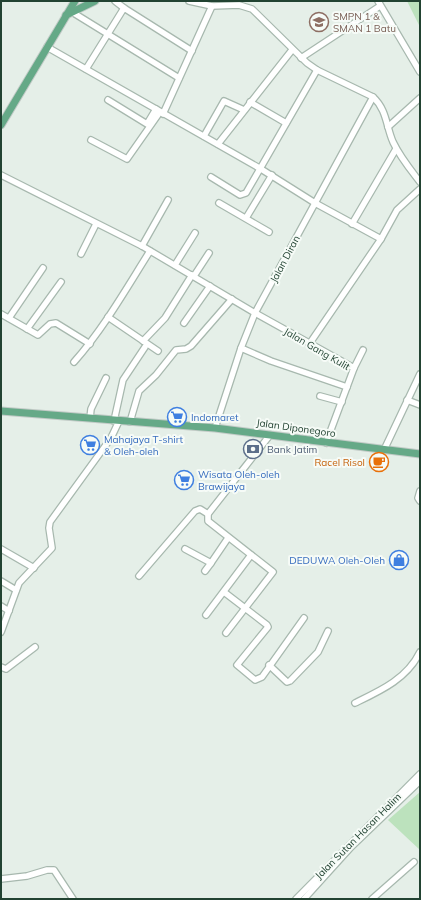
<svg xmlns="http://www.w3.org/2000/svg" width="421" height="900" viewBox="0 0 421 900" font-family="Mulish,sans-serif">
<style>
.green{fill:#bce2bd}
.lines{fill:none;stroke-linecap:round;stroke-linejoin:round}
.minor-casing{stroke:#a7b8ae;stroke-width:8}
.major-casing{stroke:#c1cac6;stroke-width:9}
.minor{stroke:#fff;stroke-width:5.5}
.major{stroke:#65a987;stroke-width:7}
.labels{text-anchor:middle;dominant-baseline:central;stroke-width:4;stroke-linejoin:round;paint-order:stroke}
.education-label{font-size:10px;fill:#785e54;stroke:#f6fbf7;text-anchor:start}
.street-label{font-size:10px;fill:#224332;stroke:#f6fbf7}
.shop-label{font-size:10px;fill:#366cbe;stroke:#f6fbf7;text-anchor:start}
.service-label{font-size:10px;fill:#4e5e75;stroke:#f6fbf7;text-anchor:start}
.food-label{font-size:10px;fill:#c56008;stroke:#f6fbf7;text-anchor:end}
</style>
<rect width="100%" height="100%" fill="#e5efe8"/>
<g class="green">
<polygon points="407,1 420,1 420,27"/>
<polygon points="420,792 420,850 388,820"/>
</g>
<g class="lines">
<defs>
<g id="minor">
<polyline points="115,1 124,8"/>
<path d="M 189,1 L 212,6 L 239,5 L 252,9 L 307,63 L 317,70 L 373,97 C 387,110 386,126 393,142 C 400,157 410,169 420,182"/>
<polyline points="378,1 420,72"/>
<polyline points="72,12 179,78"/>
<polyline points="47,47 261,169 315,203 381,239"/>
<polyline points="301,58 380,6"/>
<polyline points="86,69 124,8 192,51"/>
<polyline points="108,100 147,124 156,109"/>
<polyline points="250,102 286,123"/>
<polyline points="163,114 212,6"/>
<polyline points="388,127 420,98"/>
<polyline points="204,136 224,101 244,110"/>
<polyline points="91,140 127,159 160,112"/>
<polyline points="218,144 292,50"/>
<polyline points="1,175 142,246 255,313 354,368 326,443"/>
<polyline points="211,177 240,195 246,193 317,70"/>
<polyline points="219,203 269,232"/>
<polyline points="246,218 272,175"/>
<polyline points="352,224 396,149"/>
<polyline points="142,246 168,200"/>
<polyline points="81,254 96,224"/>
<polyline points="175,265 195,233"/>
<polyline points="194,276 209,253"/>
<polyline points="1,314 38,335 50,324 56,323 90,344"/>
<polyline points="108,317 158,351"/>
<polyline points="9,318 43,268"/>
<polyline points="184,323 210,286"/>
<polyline points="27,329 61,282"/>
<polyline points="143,341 165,318 192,275"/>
<polyline points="310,343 381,239 397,210 420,189"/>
<polyline points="241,348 271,361 347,387"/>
<path d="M 74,362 C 104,328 126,289 150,251"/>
<polyline points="354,368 363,350"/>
<polyline points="320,396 342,402"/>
<polyline points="407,400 420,405"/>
<polyline points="90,418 91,409 106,378"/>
<polyline points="114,421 123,380 145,347"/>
<polyline points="130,422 139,391 156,375 176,350 186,349 191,346 232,299"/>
<polyline points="215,428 241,348 255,313 373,97"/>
<polyline points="384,450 420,374"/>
<polyline points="420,491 418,498 420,501"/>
<polyline points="1,549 34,568"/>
<polyline points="185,549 211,563 228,538"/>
<polyline points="205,571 211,563"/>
<polyline points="139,576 195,511 200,509 208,514"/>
<polyline points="1,581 16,590"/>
<polyline points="224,592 267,625 268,627 237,665 255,680 262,677 304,618"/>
<polyline points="1,606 9,611"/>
<polyline points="206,615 251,555"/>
<polyline points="1,632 19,583 52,548 49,528 50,522 111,438 119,421"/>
<polyline points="226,633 273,572 208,521 208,514 270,435"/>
<polyline points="269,665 287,682 290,681 318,652 328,631"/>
<polyline points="1,667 6,669 35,647"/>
<path d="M 355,703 C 380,691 407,679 420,652"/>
<polyline points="1,879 27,876 47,870 54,870 73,899"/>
<polyline points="296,899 420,774"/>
<polyline points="304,899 351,847 420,781"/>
<polyline points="372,899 414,862"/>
</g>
<g id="major">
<polyline points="66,15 95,1"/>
<polyline points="1,125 75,1"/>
<polyline points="1,411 215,428 420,454"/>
</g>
</defs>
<use href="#minor" class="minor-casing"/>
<use href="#major" class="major-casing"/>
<use href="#minor" class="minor"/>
<use href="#major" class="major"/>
</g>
<defs>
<symbol id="school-ring" viewBox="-11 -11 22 22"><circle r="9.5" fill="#f6fbf7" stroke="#8d6e63" stroke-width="1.5"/><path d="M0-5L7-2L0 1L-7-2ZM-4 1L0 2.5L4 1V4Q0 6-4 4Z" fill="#8d6e63"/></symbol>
<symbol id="supermarket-ring" viewBox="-11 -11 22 22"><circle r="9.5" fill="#f6fbf7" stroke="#3f7fe0" stroke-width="1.5"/><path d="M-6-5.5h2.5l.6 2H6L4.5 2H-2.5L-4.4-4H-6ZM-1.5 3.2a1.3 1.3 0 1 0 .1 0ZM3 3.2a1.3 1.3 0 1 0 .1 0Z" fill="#3f7fe0"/></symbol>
<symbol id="bank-ring" viewBox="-11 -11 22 22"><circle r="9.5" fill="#f6fbf7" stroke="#5c6f8a" stroke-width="1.5"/><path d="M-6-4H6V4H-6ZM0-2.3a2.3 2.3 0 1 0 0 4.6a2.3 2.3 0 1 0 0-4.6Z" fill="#5c6f8a"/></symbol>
<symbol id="cafe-ring" viewBox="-11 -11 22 22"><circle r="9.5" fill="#f6fbf7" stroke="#e8710a" stroke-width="1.5"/><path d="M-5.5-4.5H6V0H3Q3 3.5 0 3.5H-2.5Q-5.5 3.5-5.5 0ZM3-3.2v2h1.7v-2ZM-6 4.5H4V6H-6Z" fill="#e8710a"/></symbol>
<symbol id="shop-ring" viewBox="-11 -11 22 22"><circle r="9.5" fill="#f6fbf7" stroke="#3f7fe0" stroke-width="1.5"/><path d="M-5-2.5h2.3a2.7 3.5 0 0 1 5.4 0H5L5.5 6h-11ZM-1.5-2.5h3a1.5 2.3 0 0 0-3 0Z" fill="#3f7fe0"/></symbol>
</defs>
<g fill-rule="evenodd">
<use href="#school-ring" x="308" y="11" width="22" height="22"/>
<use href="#supermarket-ring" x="166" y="406" width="22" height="22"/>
<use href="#supermarket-ring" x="79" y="434" width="22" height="22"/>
<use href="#bank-ring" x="242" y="438" width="22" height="22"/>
<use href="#cafe-ring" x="368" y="451" width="22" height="22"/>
<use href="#supermarket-ring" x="173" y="469" width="22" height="22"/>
<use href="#shop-ring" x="388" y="549" width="22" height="22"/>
</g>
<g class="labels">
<g class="education-label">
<text x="333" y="16">SMPN 1 &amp;<tspan x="333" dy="12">SMAN 1 Batu</tspan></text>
</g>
<g class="street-label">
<text transform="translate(285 259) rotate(-62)">Jalan Diran</text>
<text transform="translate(317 349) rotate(30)">Jalan Gang Kulit</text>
<text transform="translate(296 428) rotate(8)">Jalan Diponegoro</text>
<text transform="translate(358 836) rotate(-45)">Jalan Sutan Hasan Halim</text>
</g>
<g class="shop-label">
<text x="191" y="417">Indomaret</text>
<text x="104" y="439">Mahajaya T-shirt<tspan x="104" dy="12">&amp; Oleh-oleh</tspan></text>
<text x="198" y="474">Wisata Oleh-oleh<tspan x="198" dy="12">Brawijaya</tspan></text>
<text x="385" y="560" text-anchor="end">DEDUWA Oleh-Oleh</text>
</g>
<g class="service-label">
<text x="267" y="449">Bank Jatim</text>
</g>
<g class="food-label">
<text x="365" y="462">Racel Risol</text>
</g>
</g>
<rect width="421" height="900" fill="none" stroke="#224332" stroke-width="4"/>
</svg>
